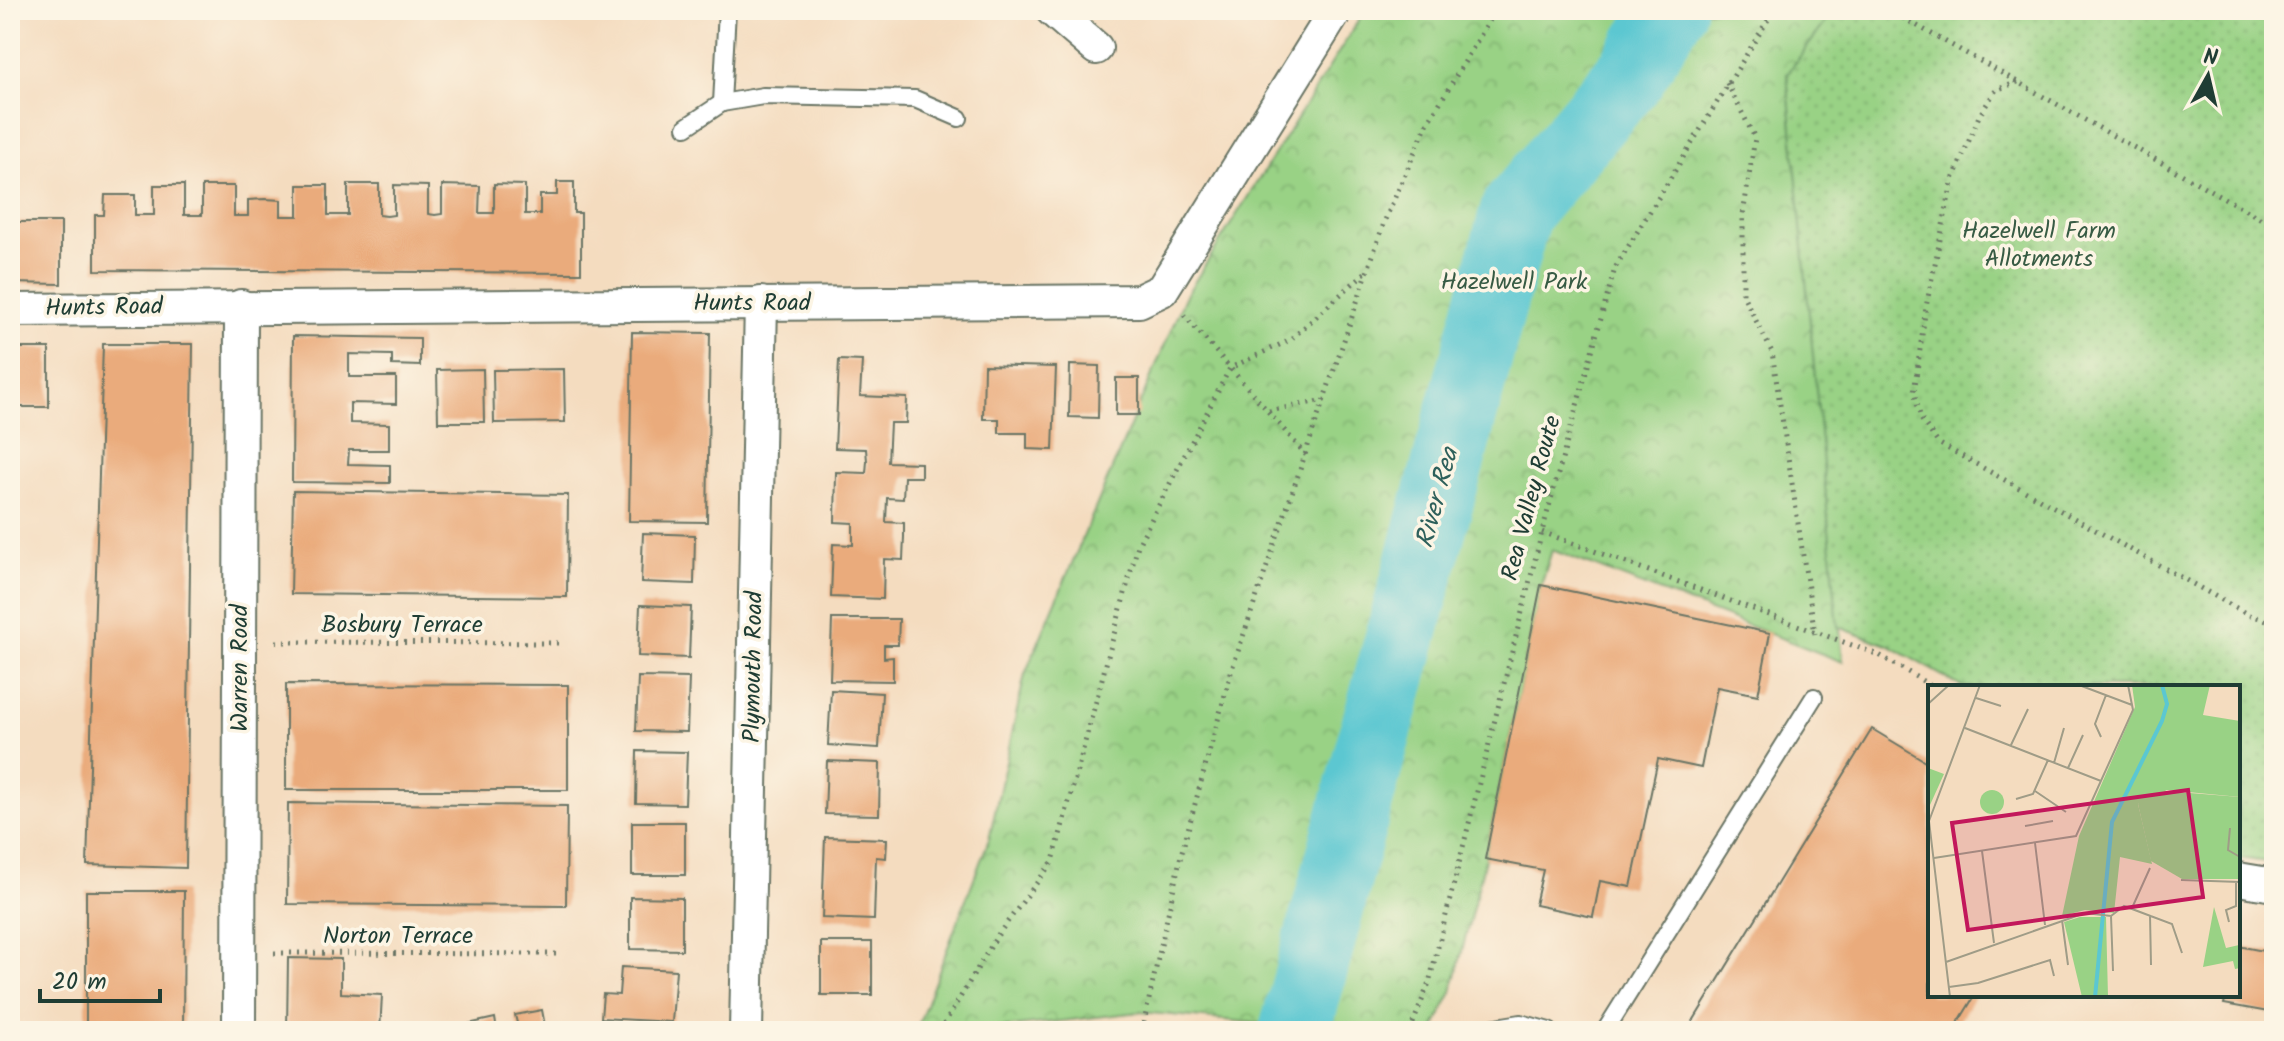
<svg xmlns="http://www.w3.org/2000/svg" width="2284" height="1041" viewBox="0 0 2284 1041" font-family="Kalam,sans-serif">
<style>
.park{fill:url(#park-crowns);stroke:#5c885c;stroke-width:2}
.garden{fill:url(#garden-dots);stroke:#5c885c;stroke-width:2}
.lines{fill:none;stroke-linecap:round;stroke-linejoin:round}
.river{stroke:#5bc7d1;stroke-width:72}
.building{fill:#eaab7b}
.service-casing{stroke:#6a7565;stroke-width:20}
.minor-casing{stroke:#6a7565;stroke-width:36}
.path{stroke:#6a7565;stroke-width:5;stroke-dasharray:2 6;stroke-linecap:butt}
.service{stroke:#fff;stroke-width:16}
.minor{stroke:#fff;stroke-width:32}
.labels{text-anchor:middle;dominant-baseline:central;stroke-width:7;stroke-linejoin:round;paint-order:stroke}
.park-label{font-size:24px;fill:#375b44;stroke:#fcf5e5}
.street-label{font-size:24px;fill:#1f3d34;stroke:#fcf5e5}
.water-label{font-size:26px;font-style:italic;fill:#2e605b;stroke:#fcf5e5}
.inset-river{fill:none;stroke:#5bc7d1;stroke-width:4}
.inset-road{fill:none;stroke:#9f9c87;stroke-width:2}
.view{fill:#c2185b;fill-opacity:0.15;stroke:#c2185b;stroke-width:4}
.inset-edge{fill:none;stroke:#1f3d34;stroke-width:4}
</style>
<defs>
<pattern id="park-crowns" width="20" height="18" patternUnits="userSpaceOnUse" patternTransform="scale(2)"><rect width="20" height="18" fill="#99d285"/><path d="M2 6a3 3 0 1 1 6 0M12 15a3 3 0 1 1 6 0" fill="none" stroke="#83b573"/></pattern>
<pattern id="garden-dots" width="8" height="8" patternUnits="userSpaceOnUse" patternTransform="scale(2)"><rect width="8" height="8" fill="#99d285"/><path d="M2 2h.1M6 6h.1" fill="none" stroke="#83b573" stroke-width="1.8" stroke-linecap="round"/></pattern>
</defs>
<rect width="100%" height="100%" fill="#fcf5e5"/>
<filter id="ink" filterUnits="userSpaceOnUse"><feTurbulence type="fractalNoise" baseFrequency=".0125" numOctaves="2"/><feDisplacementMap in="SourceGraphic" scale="16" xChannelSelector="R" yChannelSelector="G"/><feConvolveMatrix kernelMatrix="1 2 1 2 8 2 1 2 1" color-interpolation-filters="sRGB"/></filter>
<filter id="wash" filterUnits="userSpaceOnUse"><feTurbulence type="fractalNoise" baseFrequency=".006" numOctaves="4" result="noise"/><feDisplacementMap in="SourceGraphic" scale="32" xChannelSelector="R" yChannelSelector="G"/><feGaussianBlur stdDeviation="1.8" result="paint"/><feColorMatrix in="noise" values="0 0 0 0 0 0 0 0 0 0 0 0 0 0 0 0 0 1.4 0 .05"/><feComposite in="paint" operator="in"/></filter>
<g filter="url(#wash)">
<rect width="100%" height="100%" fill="#f4dcbf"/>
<polygon class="park" points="1365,10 1835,10 1787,74 1843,662 1552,550 1541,586 1485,859 1452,992 1433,1031 1294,1031 1277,1025 1140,1012 975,1031 916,1031 989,839 1025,674 1185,297"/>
<polygon class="garden" points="1835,10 2235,10 2274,20 2274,863 2238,858 2238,687 1962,687 1888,645 1838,627 1787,74"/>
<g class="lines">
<polyline class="river" points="1295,1031 1516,211 1631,74 1670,10"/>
</g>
<g id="blocks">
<g class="building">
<polygon points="557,182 574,182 574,213 581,213 581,273 95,270 95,215 104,215 105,195 135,195 135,215 154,215 154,185 184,185 184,215 202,215 202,186 234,186 234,216 248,216 248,200 265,199 281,200 281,216 298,216 298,185 328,185 328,215 348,215 348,184 379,184 379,215 387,216 394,215 394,185 428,186 428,214 435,215 442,214 442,185 480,186 479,213 494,213 494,184 525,185 525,214 540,214 540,195 557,195"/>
<polygon points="10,222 61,222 61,284 10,283"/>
<polygon points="632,332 710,333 707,522 629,521"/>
<polygon points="293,336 420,338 420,366 392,365 392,355 349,354 349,377 396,377 396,404 350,403 350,423 389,424 389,450 349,450 348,464 390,465 390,483 292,482"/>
<polygon points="103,344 193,344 186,868 87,865"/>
<rect x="10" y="348" width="39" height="59"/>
<polygon points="839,360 862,361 860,396 907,398 906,423 890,423 888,462 921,463 921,477 904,477 903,499 887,498 886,522 904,523 904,537 903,560 884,559 883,599 831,597 833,544 853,545 853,523 835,522 836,472 866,473 867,461 866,449 835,448"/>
<polygon points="984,365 1056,367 1053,450 1027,449 1027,433 999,433 999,419 983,419"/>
<polygon points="1070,365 1099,366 1098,418 1069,417"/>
<polygon points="483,369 484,422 438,422 437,370"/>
<polygon points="564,369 565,422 494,423 493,370"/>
<rect x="1116" y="378" width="23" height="37"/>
<polygon points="293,491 568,495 567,597 291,594"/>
<polygon points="643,533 695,535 694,584 641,582"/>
<polygon points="1541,585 1770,633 1758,695 1717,687 1701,768 1658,759 1631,887 1600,881 1593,917 1535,905 1543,870 1485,859"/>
<polygon points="640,605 691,607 689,658 638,656"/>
<polygon points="832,619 899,619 898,645 884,645 884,658 893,657 893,681 830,680"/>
<polygon points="638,677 689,678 687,732 636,731"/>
<polygon points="286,684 568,685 568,790 286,790"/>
<polygon points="831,690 882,693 879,748 828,745"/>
<polygon points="1872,729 1930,764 1930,995 1975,995 1953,1031 1687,1031"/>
<polygon points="637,751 687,752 685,804 636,803"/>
<polygon points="827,761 880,763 879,815 825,814"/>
<polygon points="288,803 567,806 566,906 287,904"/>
<rect x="632" y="822" width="53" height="53"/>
<polygon points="825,837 887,839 886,858 876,857 874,920 822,918"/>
<polygon points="86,891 184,891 183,1031 86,1031"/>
<polygon points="630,897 682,898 682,950 630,949"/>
<rect x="821" y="942" width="51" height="53"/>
<polygon points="2238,946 2274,953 2274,1013 2224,1004 2226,995 2238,995"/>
<polygon points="288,958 341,959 341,993 382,995 380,1031 287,1031"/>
<polygon points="621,967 676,970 672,1022 601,1018 603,994 619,995"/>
<polygon points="542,1010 546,1031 519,1031 515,1015"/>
<polygon points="495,1018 497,1031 469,1031 468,1024"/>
</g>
</g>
</g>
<g filter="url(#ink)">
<use href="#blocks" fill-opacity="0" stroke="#6a7565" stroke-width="2"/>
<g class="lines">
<defs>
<g id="service">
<polyline points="722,103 727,10"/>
<polyline points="686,127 722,103 763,96 915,99 959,118"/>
<polyline points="1472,1031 1521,1023 1549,1031"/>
<polyline points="1605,1031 1814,697"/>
</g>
<g id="minor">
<polyline points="1052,10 1096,48"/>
<polyline points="10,310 1139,301 1162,290 1336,10"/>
<polyline points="2238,879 2274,885"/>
<polyline points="239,1031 241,306"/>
<polyline points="746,1031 761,303"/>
</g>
</defs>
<use href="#service" class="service-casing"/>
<use href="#minor" class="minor-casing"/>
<g class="path">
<polyline points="1889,10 2274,226"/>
<polyline points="2018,82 1996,90 1979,116 1952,182 1926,307 1914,392 1921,419 1938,443 2249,615 2274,622"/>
<polyline points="1727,83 1755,138 1743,215 1743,295 1772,352 1815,634"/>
<polyline points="1184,315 1306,455"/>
<polyline points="1269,411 1325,400"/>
<polyline points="1542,532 1879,655 1933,687"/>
<polyline points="276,642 563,643"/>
<polyline points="274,953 557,954"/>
<polyline points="940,1031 997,936 1053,861 1138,545 1230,368 1290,340 1368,270"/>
<polyline points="1142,1031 1181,855 1232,669 1385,220 1427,124 1496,10"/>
<polyline points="1410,1031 1429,983 1542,532 1615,268 1774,10"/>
</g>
<use href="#service" class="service"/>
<use href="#minor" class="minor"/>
</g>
</g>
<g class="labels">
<g class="park-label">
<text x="2039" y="231">Hazelwell Farm<tspan x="2039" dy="28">Allotments</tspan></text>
<text x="1514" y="282">Hazelwell Park</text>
</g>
<g class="street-label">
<text x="752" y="303">Hunts Road</text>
<text transform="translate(104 308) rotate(-1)">Hunts Road</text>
<text transform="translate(1532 498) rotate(-75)">Rea Valley Route</text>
<text x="402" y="625">Bosbury Terrace</text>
<text transform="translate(754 667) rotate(-89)">Plymouth Road</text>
<text transform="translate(240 668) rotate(-90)">Warren Road</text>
<text x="398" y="936">Norton Terrace</text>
</g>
<g class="water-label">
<text transform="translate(1438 498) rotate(-75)">River Rea</text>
</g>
</g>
<g transform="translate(1928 685)">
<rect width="312" height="312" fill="#f4dcbf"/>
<path d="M 286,222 L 298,263 L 311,260 L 312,283 L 307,284 L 305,276 L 275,282 Z" fill="#99d285"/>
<path d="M 204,0 L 282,0 L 275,30 L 312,36 L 312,112 L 239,105 L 210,119 L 224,179 L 192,172 L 186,228 L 157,225 L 134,231 L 151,151 L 207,22 ZM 0,83 L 16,89 L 2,120 L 0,108 ZM 152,232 L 178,232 L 180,312 L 154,312 L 136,237 Z" fill="#99d285"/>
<path d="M 224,105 L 312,112 L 312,194 L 254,194 L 223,176 L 210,119 Z" fill="#99d285"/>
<path d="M52 117a12 12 0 1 1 24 0a12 12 0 1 1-24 0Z" fill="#99d285"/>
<path class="inset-river" d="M 167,312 L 184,137 L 234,36 L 239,19 L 234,0"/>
<path class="inset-road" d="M 151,0 L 204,20M 48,13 L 73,21M 0,19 L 21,0M 37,43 L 173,96M 173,52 L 167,39 L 178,10M 83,60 L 100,24M 126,78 L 136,43M 140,83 L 155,50M 107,106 L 138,127M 88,114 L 105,109 L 120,75M 97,141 L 125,136M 302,143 L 300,165 L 312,172M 107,158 L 117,240M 54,166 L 66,258M 6,173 L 148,151 L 205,25 L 200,0M 253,195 L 312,197M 204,223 L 222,183M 222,230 L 223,280M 183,231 L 185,286M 134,235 L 140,280M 301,237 L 298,225 L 308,221 L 308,197M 18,277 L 157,228 L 183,231 L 196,221 L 244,239 L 254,268M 21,302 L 50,298 L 122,275 L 126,291M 22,312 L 1,136 L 52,0"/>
<path class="view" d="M 260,105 L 275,212 L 40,245 L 24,138 Z"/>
<rect width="312" height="312" class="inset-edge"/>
</g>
<rect width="2284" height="1041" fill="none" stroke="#fcf5e5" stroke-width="40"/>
<g transform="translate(2208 76) rotate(8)" stroke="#fcf5e5" stroke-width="6" paint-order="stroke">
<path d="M0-6L14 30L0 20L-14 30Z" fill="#1f3d34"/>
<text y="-12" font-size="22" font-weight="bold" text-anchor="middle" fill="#1f3d34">N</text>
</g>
<path d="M40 989v12h120v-12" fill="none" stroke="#1f3d34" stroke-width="4"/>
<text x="52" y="989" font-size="24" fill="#1f3d34" stroke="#fcf5e5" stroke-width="6" paint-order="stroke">20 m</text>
</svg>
